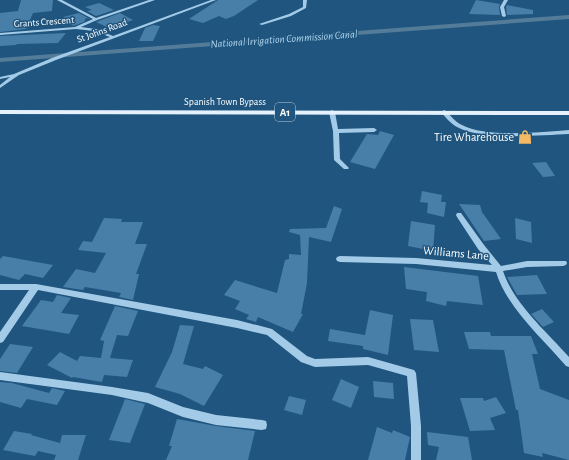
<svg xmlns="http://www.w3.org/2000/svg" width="569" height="460" viewBox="0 0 569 460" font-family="'Alegreya Sans',sans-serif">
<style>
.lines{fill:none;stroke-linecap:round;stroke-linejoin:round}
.canal{fill:#547c99;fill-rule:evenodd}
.building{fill:#487fa8}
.minor{fill:#a3cbe7;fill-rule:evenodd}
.major{fill:#e5f2fd;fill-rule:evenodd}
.labels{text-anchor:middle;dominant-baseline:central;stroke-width:3;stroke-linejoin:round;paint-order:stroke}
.far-street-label{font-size:10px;fill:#fff;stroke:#1f557e}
.far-water-label{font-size:11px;font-style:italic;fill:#afd5ef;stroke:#1f557e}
.shield{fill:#1f557e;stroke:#bcccd8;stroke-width:1}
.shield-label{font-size:11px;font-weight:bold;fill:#fff}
.poi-label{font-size:12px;fill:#fff;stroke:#1f557e;text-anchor:end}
.street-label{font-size:12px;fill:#fff;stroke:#1f557e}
</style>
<rect width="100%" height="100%" fill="#1f557e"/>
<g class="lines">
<polygon class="canal" points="569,15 569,19 0,62 0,58"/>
</g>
<g class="building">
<polygon points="21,0 53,0 52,11 33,13 26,29 0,32 0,13 18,11"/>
<polygon points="218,0 258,0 234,16 226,19 219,16 203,23 189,19"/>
<polygon points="476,0 500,4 499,7 500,15 469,14"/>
<polygon points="99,3 114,10 96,16 87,11 92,10 85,7"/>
<polygon points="507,5 533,10 533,14 507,15 506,7"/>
<polygon points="79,13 90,19 86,18 84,22 73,26 63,17"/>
<polygon points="120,13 133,20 109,28 96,22"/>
<polygon points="153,25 160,26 153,41 139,41 145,28"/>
<polygon points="66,33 58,43 17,44 16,45 0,46 0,36"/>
<polygon points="380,131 394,135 375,169 350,162 367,134 378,135"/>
<polygon points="546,162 555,176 543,177 532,163"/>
<polygon points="422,191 442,195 441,202 446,202 444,217 427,213 428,203 420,202"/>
<polygon points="459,204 480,205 482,212 501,239 484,241"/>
<polygon points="334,206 342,209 331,242 309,237 307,283 301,314 303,314 293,332 258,317 256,322 246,319 249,315 235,309 240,301 224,295 235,280 277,293 285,260 289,259 289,254 301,255 300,235 289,232 290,229 326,228"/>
<polygon points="104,218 122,219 121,222 143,222 135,244 147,244 136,274 139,274 133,300 119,297 121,293 85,287 83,290 63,287 76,269 95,273 106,253 78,250 83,241 92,242"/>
<polygon points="515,218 531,222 532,243 516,239"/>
<polygon points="411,221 435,225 433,251 408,246"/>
<polygon points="3,256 53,265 43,278 25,274 19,280 0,275 0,259"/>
<polygon points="404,267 478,276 483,305 447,301 446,306 426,301 427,292 406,289"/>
<polygon points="537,275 547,294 517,295 507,277"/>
<polygon points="57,295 71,298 61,313 79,315 69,334 22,326 41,300 53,302"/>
<polygon points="115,306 138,311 128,336 117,335 110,358 133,360 127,377 104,375 102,382 73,377 72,378 47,365 60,352 77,361 80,356 101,358 104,341 100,340"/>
<polygon points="542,309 554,322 543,327 531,314"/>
<polygon points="370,310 393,315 388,355 363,349 363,346 328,341 330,329 365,335"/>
<polygon points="410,319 433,320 439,352 414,350"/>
<polygon points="180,325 194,326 183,364 203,369 205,366 223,375 204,406 180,394 155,387 172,352"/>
<polygon points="464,332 490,332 491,336 531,336 538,354 532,354 540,389 569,400 569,460 542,453 543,457 524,453 518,410 516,410 504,350 469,349"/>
<polygon points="10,344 33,347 17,373 0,371 0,359"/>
<polygon points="341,379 359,387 351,408 332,400"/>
<polygon points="373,381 393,383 394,399 374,397"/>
<polygon points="0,382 12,383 49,393 52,388 65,391 57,405 27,399 21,408 0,402"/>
<polygon points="289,396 306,400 302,415 284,410"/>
<polygon points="496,397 506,413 490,418 495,430 470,431 460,398 483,398 484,401"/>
<polygon points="125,399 145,404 130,443 109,440"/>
<polygon points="177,419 216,426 255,431 248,460 166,460 172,446 169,446"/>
<polygon points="377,427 392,433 393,430 410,437 405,460 368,460"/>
<polygon points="14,431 32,434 31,435 60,443 62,435 86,435 78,460 54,460 56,455 38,451 35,456 3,450"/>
<polygon points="427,432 468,437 472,460 436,460 439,447 428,445"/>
</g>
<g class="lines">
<g class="minor">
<polygon points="57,0 62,0 96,18 149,0 155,0 97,20 81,27 96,29 113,36 211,0 216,0 56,60 19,75 0,88 0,85 10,77 0,79 0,77 14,74 52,58 110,37 94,31 76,29 0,35 0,33 75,27 93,19"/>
<polygon points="303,0 307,0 306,8 291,16 262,25 259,24 289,14 303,7"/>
<polygon points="504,0 508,0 504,7 506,16 504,17 502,16 500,7"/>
<polygon points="332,110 335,112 338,129 374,128 377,130 374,132 339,133 340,159 349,168 348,169 344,169 334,160 333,131 329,112"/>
<path d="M 444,110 L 446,111 C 451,116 455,122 462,125 C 485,138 542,132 569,130 L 569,134 C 541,135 481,141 457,127 C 450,123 446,118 441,112 Z"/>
<path d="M 457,213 L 461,213 L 484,245 L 501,266 L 527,261 L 566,261 L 567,263 L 566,265 L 563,266 L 527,267 L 503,271 C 514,304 546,331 569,357 L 569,367 L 566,366 C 542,338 507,308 496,272 L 416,264 L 340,262 L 337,261 L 336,259 L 337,257 L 340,256 L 416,258 L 492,265 L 478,249 L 457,217 L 456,215 Z"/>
<polygon points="0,284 36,284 237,320 272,329 307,356 315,359 368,357 414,370 416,373 421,426 421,460 411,460 411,426 407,376 368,365 315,367 301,362 267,335 237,328 38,290 3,342 0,343 0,332 29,290 0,290"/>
<polygon points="0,372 112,387 148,393 183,407 216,415 262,420 266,421 267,425 266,429 262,430 216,425 183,417 148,403 112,395 0,380"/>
</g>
<polygon class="major" points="0,110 569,111 569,115 0,114"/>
</g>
<defs>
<symbol id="shop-bare" viewBox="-9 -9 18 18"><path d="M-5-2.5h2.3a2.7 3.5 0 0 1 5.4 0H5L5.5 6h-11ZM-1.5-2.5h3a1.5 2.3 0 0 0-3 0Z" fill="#f5b863" stroke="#1f557e" stroke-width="2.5" paint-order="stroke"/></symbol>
</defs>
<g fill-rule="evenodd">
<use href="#shop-bare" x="515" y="127" width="20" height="20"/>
</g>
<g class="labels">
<g class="far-street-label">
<text transform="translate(44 22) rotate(-4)">Grants Crescent</text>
<text transform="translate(102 31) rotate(-20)">St Johns Road</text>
<text x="225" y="102">Spanish Town Bypass</text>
</g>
<g class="far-water-label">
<text transform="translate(284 39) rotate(-4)">National Irrigation Commission Canal</text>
</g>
<rect class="shield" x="275" y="103" width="20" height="18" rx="3"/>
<g class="shield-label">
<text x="285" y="112">A1</text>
</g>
<g class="poi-label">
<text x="514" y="137">Tire Wharehouse</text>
</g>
<g class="street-label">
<text transform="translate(456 253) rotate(5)">Williams Lane</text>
</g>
</g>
</svg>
